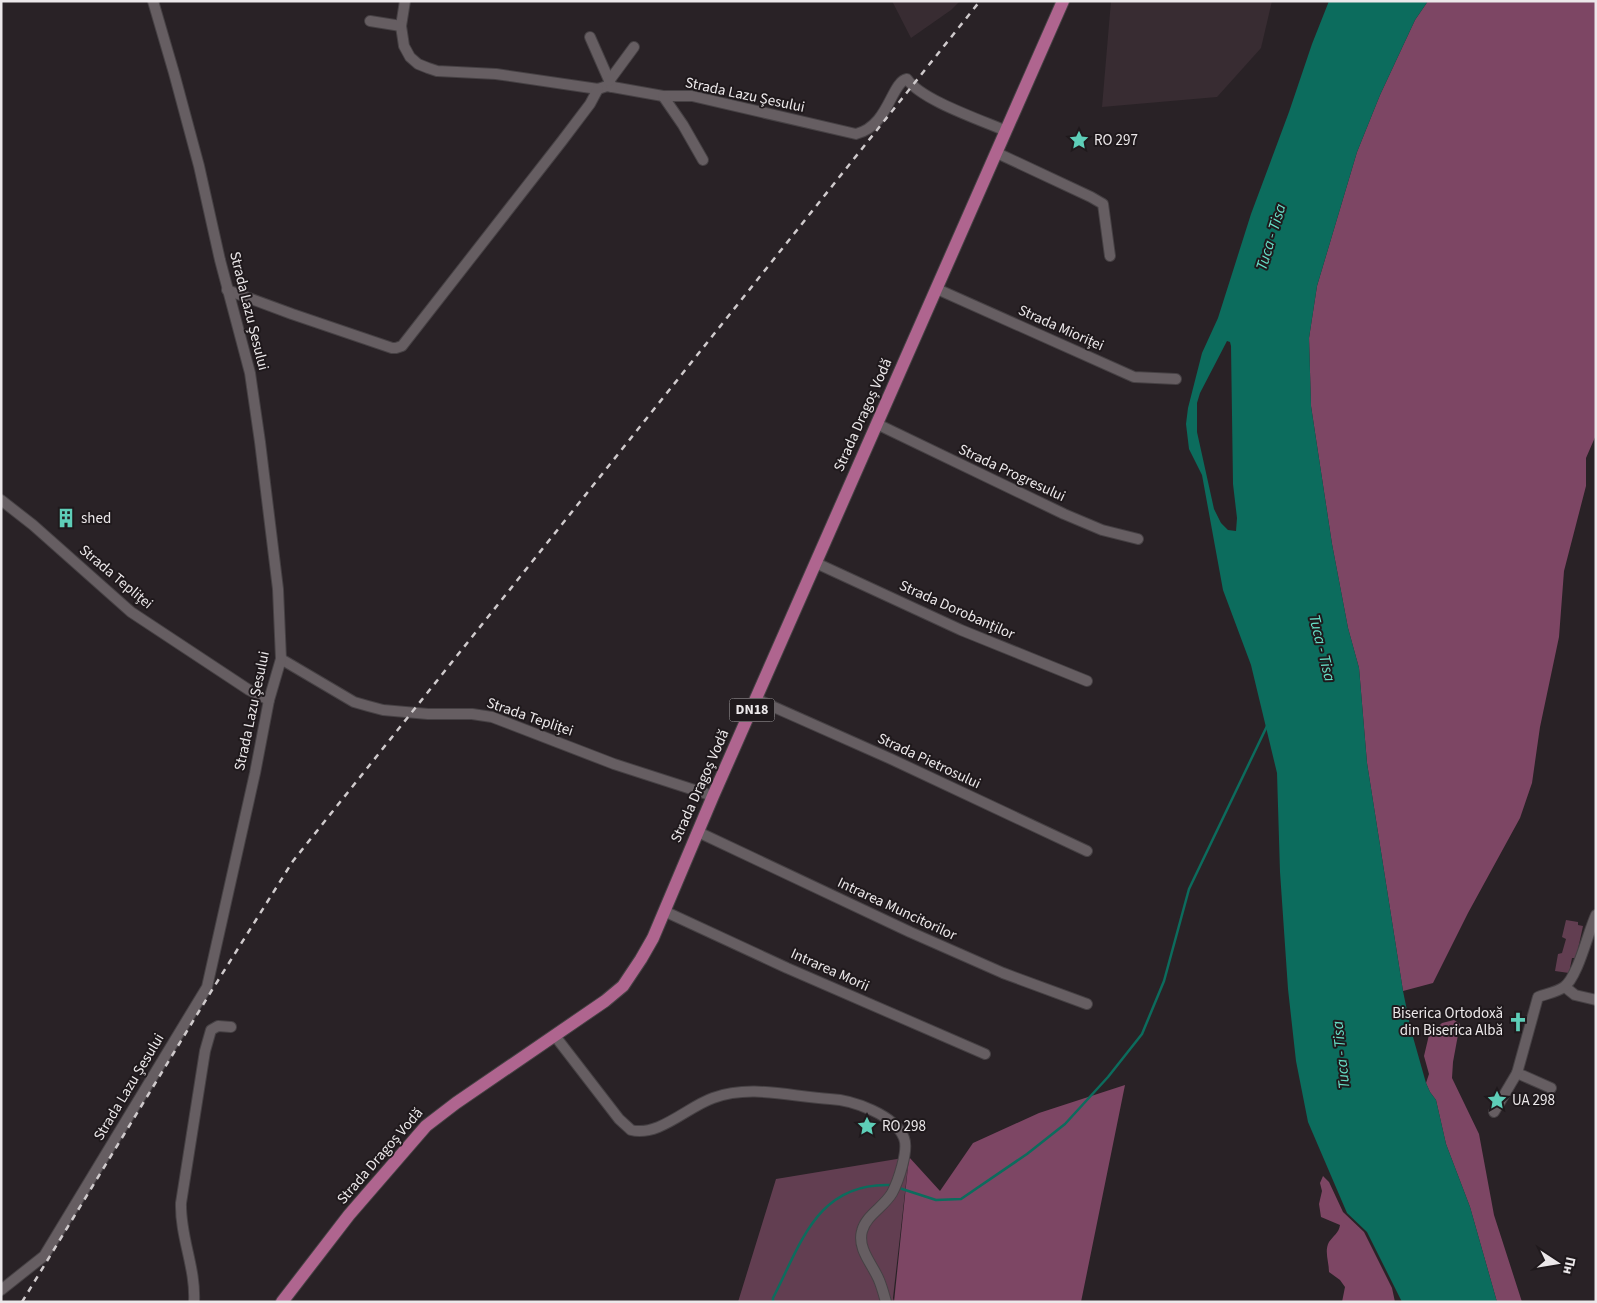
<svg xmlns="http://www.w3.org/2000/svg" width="1597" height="1303" viewBox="0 0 1597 1303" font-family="'Source Sans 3',sans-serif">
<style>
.built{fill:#382c32}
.green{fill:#623e51}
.forest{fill:#7d4664}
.water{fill:#0c6c5d;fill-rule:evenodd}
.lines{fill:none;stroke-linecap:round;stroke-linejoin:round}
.stream{stroke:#0c6c5d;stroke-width:2.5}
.minor-casing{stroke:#464144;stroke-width:12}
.major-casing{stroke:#464144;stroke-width:14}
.minor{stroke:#665e62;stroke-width:10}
.major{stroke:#af658f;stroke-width:12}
.rail{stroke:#cfcacc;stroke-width:2.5;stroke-dasharray:6 6;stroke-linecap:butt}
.labels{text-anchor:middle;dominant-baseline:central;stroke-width:4;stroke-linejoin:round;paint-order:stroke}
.shield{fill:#1f191c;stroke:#aeaaac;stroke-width:1}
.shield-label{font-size:14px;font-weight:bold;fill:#ece8ea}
.street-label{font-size:15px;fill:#ece8ea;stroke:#1f191c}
.poi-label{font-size:15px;fill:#ece8ea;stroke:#1f191c;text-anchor:start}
.water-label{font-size:16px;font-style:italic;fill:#68e0c8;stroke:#1f191c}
</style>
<rect width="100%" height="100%" fill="#292226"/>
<g class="built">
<polygon points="892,1 960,1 951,10 911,38"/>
<polygon points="1111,1 1272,1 1261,48 1217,97 1102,107"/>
</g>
<g class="green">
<polygon points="1566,920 1578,922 1578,925 1583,926 1576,958 1572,958 1569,973 1555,971 1558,954 1562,953 1566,939 1562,937"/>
<polygon points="909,1157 893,1298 894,1302 738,1302 776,1179"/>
</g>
<g class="forest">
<polygon points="1428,1 1596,1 1596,435 1586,458 1586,486 1564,571 1559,637 1540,727 1532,783 1520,818 1468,913 1433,983 1403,991 1367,763 1359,668 1348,628 1332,544 1311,406 1309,338 1317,286 1357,152 1380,95 1415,20"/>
<polygon points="1454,1020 1460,1024 1453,1062 1452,1078 1479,1134 1494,1215 1522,1302 1497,1302 1470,1207 1446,1144 1436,1100 1430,1092 1426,1083 1429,1074 1424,1056 1429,1035 1442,1023"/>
<polygon points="1125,1085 1081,1302 894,1302 909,1157 940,1191 973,1143 1039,1113"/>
<path d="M 1323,1176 L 1329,1182 L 1343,1212 L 1364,1232 L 1392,1288 L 1395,1302 L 1342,1302 L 1345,1287 L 1340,1280 L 1329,1272 C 1329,1262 1324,1251 1329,1242 C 1333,1236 1339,1233 1340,1225 L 1321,1217 L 1319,1204 L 1322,1191 L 1320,1183 Z"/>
</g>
<path class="water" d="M 1329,1 L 1428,1 L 1415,20 L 1380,95 L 1357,152 L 1317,286 L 1309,338 L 1311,406 L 1332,544 L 1348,628 L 1359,668 L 1367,763 L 1403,991 L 1411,1030 L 1426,1083 L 1430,1092 L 1436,1100 L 1446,1144 L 1470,1207 L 1497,1302 L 1402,1302 L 1367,1232 L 1347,1213 L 1308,1122 L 1296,1061 L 1288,989 L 1280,872 L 1277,773 L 1251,665 L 1223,590 L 1202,475 L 1189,449 L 1186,424 L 1188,408 L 1202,353 L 1218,318 L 1251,214 L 1289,112 L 1312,44 ZM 1227,341 L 1230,342 L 1231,346 L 1233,484 L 1237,518 L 1236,531 L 1228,530 L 1221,523 L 1214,509 L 1197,432 L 1197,403 L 1200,393 Z"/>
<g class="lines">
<g class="stream">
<polyline points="896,1187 936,1200 961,1199 1027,1154 1065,1124 1108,1077 1142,1034 1164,981 1189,889 1267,726"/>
<path d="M 773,1302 L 773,1298 C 801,1244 817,1182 891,1185"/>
</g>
<defs>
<g id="minor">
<path d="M 405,1 L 401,26 L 404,46 L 410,57 L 418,64 L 428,68 L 437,71 L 496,74 L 598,89 L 607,86 L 663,96 L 692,96 L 856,134 C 889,126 891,82 907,79 C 921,100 981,120 1006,131"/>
<polyline points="370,21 401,26"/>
<polyline points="590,37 612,87"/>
<polyline points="609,81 634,47"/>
<polyline points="663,96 683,125 703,160"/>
<polyline points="997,153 1091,197 1103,204 1110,256"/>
<polyline points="937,289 1134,377 1176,379"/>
<polyline points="227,290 292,314 392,348 396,348 402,346 562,141 590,104 598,89"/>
<polyline points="877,424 1064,514 1102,530 1138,539"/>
<polyline points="1,500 33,525 131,612 249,690 269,700"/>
<polyline points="816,563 961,630 1087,681"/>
<polyline points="281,659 354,702 368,706 383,710 428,714 472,714 492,717 614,764 713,796"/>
<polyline points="756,699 891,759 1087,851"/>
<polyline points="698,832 910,932 1003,973 1087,1004"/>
<polyline points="664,911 787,968 985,1054"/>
<polyline points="1565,987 1575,995 1596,1000"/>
<path d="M 555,1036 L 619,1119 L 631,1130 C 659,1137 687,1107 713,1098 C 751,1084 792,1097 830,1099 C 853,1100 895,1115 904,1138 C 909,1150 898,1182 892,1193 C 884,1207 866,1215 862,1231 C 857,1249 873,1265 879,1280 C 882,1287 884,1295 886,1302"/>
<polyline points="1517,1073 1551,1088"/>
<path d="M 1494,1112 L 1517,1073 L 1538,997 C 1546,994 1557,992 1564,987 C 1578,977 1588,932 1596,915"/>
<polyline points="1,1290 44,1256 207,987 255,773 269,700 281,659 278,589 260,442 250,373 220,260 199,166 174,73 153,1"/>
<path d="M 194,1302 C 196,1268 180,1237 181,1203 L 205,1051 L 211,1030 L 218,1026 L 231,1027"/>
</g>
<polyline id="major" points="282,1302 349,1215 426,1126 456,1103 605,1001 623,986 641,959 653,938 713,796 1063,1"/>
</defs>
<use href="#minor" class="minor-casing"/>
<use href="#major" class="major-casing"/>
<use href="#minor" class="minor"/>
<use href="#major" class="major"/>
<polyline class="rail" points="22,1302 212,990 293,861 980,1"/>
</g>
<defs>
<symbol id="sight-bare" viewBox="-9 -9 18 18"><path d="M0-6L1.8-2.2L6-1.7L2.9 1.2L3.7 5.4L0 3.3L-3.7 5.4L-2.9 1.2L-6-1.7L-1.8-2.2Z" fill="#5eceb8" stroke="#1f191c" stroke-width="2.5" paint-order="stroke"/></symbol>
<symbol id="building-bare" viewBox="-9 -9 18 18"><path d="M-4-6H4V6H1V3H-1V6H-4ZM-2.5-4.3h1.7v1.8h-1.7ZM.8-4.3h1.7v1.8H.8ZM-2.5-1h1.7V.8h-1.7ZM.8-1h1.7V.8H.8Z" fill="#5eceb8" stroke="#1f191c" stroke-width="2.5" paint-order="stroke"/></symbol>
<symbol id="church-bare" viewBox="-9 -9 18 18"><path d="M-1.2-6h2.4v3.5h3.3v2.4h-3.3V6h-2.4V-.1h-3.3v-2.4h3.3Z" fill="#5eceb8" stroke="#1f191c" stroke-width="2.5" paint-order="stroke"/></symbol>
</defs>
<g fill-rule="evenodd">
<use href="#sight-bare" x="1065" y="126" width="28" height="28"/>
<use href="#building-bare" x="52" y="504" width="28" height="28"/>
<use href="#church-bare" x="1504" y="1008" width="28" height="28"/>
<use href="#sight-bare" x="1483" y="1086" width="28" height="28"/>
<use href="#sight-bare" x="853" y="1112" width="28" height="28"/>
</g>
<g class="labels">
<rect class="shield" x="729.5" y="698.5" width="45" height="23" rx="4"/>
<g class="shield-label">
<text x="752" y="710">DN18</text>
</g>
<g class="street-label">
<text transform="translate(745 95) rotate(12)">Strada Lazu Șesului</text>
<text transform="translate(249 311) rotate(76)">Strada Lazu Șesului</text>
<text transform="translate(1061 328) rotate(24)">Strada Mioriței</text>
<text transform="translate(863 415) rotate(-66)">Strada Dragoș Vodă</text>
<text transform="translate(1012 473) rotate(25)">Strada Progresului</text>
<text transform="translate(116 577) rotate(40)">Strada Tepliței</text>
<text transform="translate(957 610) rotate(24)">Strada Dorobanților</text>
<text transform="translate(252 711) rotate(-78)">Strada Lazu Șesului</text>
<text transform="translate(530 717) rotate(19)">Strada Tepliței</text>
<text transform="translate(929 761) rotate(25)">Strada Pietrosului</text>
<text transform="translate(700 786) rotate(-66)">Strada Dragoș Vodă</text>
<text transform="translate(897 909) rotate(25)">Intrarea Muncitorilor</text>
<text transform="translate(830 970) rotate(24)">Intrarea Morii</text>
<text transform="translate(129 1087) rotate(-59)">Strada Lazu Șesului</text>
<text transform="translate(380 1156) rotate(-49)">Strada Dragoș Vodă</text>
</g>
<g class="poi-label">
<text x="1094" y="140">RO 297</text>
<text x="81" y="518">shed</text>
<text x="1503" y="1013" text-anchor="end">Biserica Ortodoxă<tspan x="1503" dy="17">din Biserica Albă</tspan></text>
<text x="1512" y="1100">UA 298</text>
<text x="882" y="1126">RO 298</text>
</g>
<g class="water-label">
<text transform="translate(1271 237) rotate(-73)">Тиса - Tisa</text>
<text transform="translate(1322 648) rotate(76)">Тиса - Tisa</text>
<text transform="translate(1341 1055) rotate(-96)">Тиса - Tisa</text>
</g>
</g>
<rect width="1597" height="1303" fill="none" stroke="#ece8ea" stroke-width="5"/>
<g transform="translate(1557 1263) rotate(102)" stroke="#1f191c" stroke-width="4" paint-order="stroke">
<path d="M0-4L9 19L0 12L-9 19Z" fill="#ece8ea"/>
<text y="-8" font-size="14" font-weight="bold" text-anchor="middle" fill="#ece8ea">Пн</text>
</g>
</svg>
